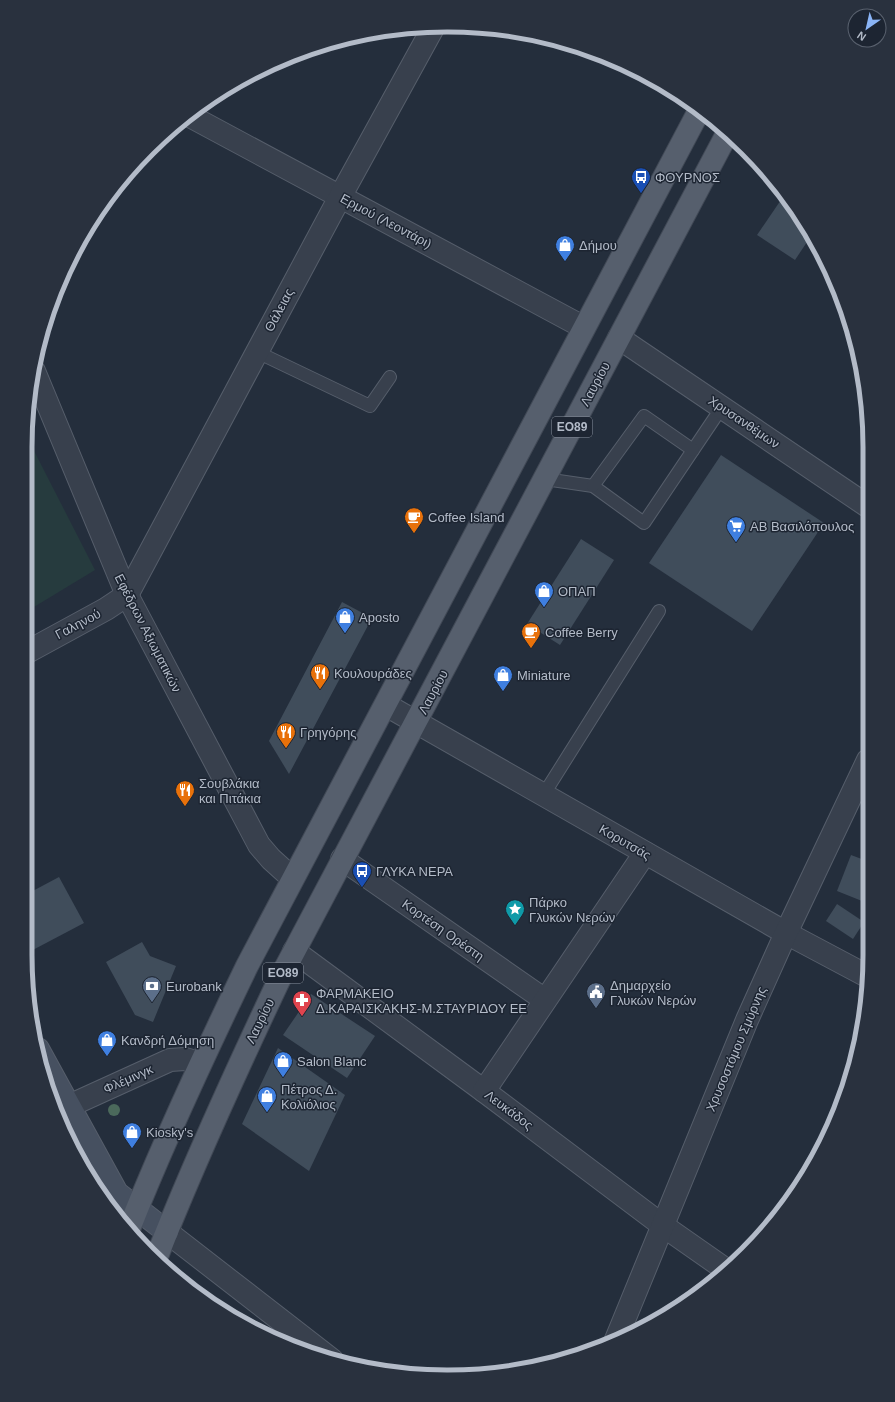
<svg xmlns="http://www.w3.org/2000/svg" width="895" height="1402" viewBox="0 0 895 1402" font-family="Helvetica,sans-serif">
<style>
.green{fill:#263b3e}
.building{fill:#404d5b}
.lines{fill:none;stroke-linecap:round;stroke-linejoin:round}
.lane-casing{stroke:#565e6b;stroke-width:14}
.street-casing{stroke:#565e6b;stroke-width:24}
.secondary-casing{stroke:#565e6b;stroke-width:24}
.primary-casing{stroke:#414956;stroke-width:24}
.lane{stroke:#38404d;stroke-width:12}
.street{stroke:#38404d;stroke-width:22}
.secondary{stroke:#465060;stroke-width:22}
.primary{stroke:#565f6d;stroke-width:22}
.tree{fill:#4b695b}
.labels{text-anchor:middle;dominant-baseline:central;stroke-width:3;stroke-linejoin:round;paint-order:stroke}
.shield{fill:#1d2532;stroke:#868e9b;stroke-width:1}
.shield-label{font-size:12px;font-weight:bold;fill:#b3bbc8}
.poi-label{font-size:13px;fill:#b3bbc8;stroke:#1d2532;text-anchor:start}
.street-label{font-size:13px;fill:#b3bbc8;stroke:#1d2532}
.rim{fill:none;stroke:#b3bbc8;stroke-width:5}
</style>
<rect width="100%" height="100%" fill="#242e3c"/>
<polygon class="green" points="29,441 95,570 29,610"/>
<g class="building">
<polygon points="785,194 811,236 795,260 757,235"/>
<polygon points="721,455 824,523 752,631 649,563"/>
<polygon points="581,539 614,560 560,645 527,624"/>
<polygon points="342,602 372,618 289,774 269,741"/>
<polygon points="851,855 867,861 867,903 837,891"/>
<polygon points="59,877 84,923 29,952 29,893"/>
<polygon points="837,904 864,922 853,939 826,921"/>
<polygon points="142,942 150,956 176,966 153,1022 135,1015 106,962"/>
<polygon points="311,994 375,1036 347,1078 283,1035"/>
<polygon points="278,1048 345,1095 309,1171 242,1124"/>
</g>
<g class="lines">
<defs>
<g id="lane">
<polyline points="257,352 370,406 390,377"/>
<polyline points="545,479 593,486 644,523 722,407"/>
<polyline points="593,486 644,416 693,450"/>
<polyline points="544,794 659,611"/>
</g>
<g id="street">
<polyline points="188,115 583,327"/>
<polyline points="619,338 869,507"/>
<polyline points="34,371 127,595 259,845 271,859 292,878"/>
<polyline points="29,651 106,609 127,595 340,197 434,26"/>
<polyline points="386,705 786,933 867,976"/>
<polyline points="342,859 545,1000"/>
<polyline points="294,951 484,1091 662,1225 725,1269"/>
<polyline points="484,1091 645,853"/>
<polyline points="58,1111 170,1060 185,1059 200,1063"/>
<polyline points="167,1232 332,1360"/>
<polyline points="615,1342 747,1020 786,933 868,760"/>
</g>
<polyline id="secondary" points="38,1049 117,1193 167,1232"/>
<g id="primary">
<path d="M 129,1229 C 164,1140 205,1053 247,966 L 699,111"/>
<path d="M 156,1259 C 193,1164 236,1071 280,978 L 728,132"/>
</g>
</defs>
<use href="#lane" class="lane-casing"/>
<use href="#street" class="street-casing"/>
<use href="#secondary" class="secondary-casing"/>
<use href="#primary" class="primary-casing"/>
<use href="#lane" class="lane"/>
<use href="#street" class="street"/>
<use href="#secondary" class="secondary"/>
<use href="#primary" class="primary"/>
</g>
<circle class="tree" cx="114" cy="1110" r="6"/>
<defs>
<symbol id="bus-pin" viewBox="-11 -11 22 30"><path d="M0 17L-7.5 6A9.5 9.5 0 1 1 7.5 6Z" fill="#1a4fb4" stroke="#1d2532"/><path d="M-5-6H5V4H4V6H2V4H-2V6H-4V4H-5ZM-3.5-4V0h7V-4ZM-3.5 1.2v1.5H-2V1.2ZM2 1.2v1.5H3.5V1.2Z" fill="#fff"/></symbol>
<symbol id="shop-pin" viewBox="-11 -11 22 30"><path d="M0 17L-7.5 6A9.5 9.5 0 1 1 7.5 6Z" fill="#3f7fe0" stroke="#1d2532"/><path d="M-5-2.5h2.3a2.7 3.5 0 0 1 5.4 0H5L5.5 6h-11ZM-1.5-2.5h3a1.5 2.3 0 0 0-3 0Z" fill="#fff"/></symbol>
<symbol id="cafe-pin" viewBox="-11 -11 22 30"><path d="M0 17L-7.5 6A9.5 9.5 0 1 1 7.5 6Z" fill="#e8710a" stroke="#1d2532"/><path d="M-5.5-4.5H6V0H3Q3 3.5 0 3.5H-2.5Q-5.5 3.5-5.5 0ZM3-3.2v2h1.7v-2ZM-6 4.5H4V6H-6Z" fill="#fff"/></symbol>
<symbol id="supermarket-pin" viewBox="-11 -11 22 30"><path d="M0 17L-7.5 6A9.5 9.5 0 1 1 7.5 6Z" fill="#3f7fe0" stroke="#1d2532"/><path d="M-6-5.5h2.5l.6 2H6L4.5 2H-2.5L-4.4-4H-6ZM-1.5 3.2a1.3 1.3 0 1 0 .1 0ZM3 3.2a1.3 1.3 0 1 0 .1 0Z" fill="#fff"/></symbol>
<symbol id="restaurant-pin" viewBox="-11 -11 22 30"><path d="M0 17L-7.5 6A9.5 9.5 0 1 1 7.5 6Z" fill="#e8710a" stroke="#1d2532"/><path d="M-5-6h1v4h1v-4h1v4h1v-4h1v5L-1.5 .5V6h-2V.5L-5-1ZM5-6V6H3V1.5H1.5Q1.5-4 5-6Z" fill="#fff"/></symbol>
<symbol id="sight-pin" viewBox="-11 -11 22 30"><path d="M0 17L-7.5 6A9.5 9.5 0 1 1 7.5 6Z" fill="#0f9aa8" stroke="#1d2532"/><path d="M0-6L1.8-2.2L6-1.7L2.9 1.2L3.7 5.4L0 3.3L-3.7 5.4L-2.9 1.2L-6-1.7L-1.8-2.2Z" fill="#fff"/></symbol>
<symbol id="bank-pin" viewBox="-11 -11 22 30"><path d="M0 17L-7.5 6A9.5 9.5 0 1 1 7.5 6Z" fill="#5c6f8a" stroke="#1d2532"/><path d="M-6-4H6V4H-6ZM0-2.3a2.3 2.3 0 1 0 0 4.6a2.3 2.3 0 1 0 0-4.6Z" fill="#fff"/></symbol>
<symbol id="civic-pin" viewBox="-11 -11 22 30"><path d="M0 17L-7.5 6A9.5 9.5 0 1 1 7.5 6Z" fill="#5c6f8a" stroke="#1d2532"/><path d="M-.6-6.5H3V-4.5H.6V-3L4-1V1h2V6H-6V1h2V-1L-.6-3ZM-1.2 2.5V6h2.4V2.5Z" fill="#fff"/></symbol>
<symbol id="pharmacy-pin" viewBox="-11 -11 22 30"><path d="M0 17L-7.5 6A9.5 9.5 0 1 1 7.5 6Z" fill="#e0444e" stroke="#1d2532"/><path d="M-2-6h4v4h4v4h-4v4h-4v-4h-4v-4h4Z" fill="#fff"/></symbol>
</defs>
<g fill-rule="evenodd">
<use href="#bus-pin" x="630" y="166" width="22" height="30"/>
<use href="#shop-pin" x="554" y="234" width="22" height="30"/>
<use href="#cafe-pin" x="403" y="506" width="22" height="30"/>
<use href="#supermarket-pin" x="725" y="515" width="22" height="30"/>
<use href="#shop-pin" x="533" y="580" width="22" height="30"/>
<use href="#shop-pin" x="334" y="606" width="22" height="30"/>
<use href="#cafe-pin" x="520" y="621" width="22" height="30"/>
<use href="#restaurant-pin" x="309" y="662" width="22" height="30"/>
<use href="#shop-pin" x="492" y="664" width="22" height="30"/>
<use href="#restaurant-pin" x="275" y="721" width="22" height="30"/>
<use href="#restaurant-pin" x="174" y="779" width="22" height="30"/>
<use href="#bus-pin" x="351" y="860" width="22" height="30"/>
<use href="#sight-pin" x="504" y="898" width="22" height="30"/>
<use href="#bank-pin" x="141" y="975" width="22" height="30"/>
<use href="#civic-pin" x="585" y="981" width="22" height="30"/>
<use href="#pharmacy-pin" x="291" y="989" width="22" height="30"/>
<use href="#shop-pin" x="96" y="1029" width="22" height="30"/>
<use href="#shop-pin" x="272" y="1050" width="22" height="30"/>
<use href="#shop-pin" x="256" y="1085" width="22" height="30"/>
<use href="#shop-pin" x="121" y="1121" width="22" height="30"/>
</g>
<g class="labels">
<g class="shield">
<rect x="552" y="417" width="40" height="20" rx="3"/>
<rect x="263" y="963" width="40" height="20" rx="3"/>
</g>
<g class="shield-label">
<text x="572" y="427">ΕΟ89</text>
<text x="283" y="973">ΕΟ89</text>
</g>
<g class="poi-label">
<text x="655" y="177">ΦΟΥΡΝΟΣ</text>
<text x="579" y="245">Δήμου</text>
<text x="428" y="517">Coffee Island</text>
<text x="750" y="526">ΑΒ Βασιλόπουλος</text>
<text x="558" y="591">ΟΠΑΠ</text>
<text x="359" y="617">Aposto</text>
<text x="545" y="632">Coffee Berry</text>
<text x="334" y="673">Κουλουράδες</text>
<text x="517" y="675">Miniature</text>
<text x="300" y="732">Γρηγόρης</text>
<text x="199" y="783">Σουβλάκια<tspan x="199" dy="15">και Πιτάκια</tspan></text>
<text x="376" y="871">ΓΛΥΚΑ ΝΕΡΑ</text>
<text x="529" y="902">Πάρκο<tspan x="529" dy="15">Γλυκών Νερών</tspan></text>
<text x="610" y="985">Δημαρχείο<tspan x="610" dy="15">Γλυκών Νερών</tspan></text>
<text x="166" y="986">Eurobank</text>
<text x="316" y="993">ΦΑΡΜΑΚΕΙΟ<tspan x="316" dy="15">Δ.ΚΑΡΑΙΣΚΑΚΗΣ-Μ.ΣΤΑΥΡΙΔΟΥ ΕΕ</tspan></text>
<text x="121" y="1040">Κανδρή Δόμηση</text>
<text x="297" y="1061">Salon Blanc</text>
<text x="281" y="1089">Πέτρος Δ.<tspan x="281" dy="15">Κολιόλιος</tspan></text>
<text x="146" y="1132">Kiosky's</text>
</g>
<g class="street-label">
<text transform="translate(386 221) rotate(28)">Ερμού (Λεοντάρι)</text>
<text transform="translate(279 310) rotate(-62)">Θάλειας</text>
<text transform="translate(595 384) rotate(-62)">Λαυρίου</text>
<text transform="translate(744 422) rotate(34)">Χρυσανθέμων</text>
<text transform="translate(78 624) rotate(-28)">Γαληνού</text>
<text transform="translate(148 633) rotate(63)">Εφέδρων Αξιωματικών</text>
<text transform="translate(433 692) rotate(-62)">Λαυρίου</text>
<text transform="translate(625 842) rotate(30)">Κορυτσάς</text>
<text transform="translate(443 930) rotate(35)">Κορτέση Ορέστη</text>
<text transform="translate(260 1021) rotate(-64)">Λαυρίου</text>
<text transform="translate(736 1049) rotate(-67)">Χρυσοστόμου Σμύρνης</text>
<text transform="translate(128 1079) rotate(-24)">Φλέμινγκ</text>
<text transform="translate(509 1110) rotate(37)">Λευκάδος</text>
</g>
</g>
<path d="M0 0H895V1402H0ZM447 32H448A415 415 0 0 1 863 447V955A415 415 0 0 1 448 1370H447A415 415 0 0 1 32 955V447A415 415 0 0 1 447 32Z" fill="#29313e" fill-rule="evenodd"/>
<path class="rim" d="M447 32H448A415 415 0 0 1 863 447V955A415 415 0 0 1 448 1370H447A415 415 0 0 1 32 955V447A415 415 0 0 1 447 32Z"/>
<g transform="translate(867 28) rotate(214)"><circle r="19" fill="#1d2532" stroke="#59616e"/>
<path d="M0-3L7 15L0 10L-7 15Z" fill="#8ab4f6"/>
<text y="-6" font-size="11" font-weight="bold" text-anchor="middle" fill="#b3bbc8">N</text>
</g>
</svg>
